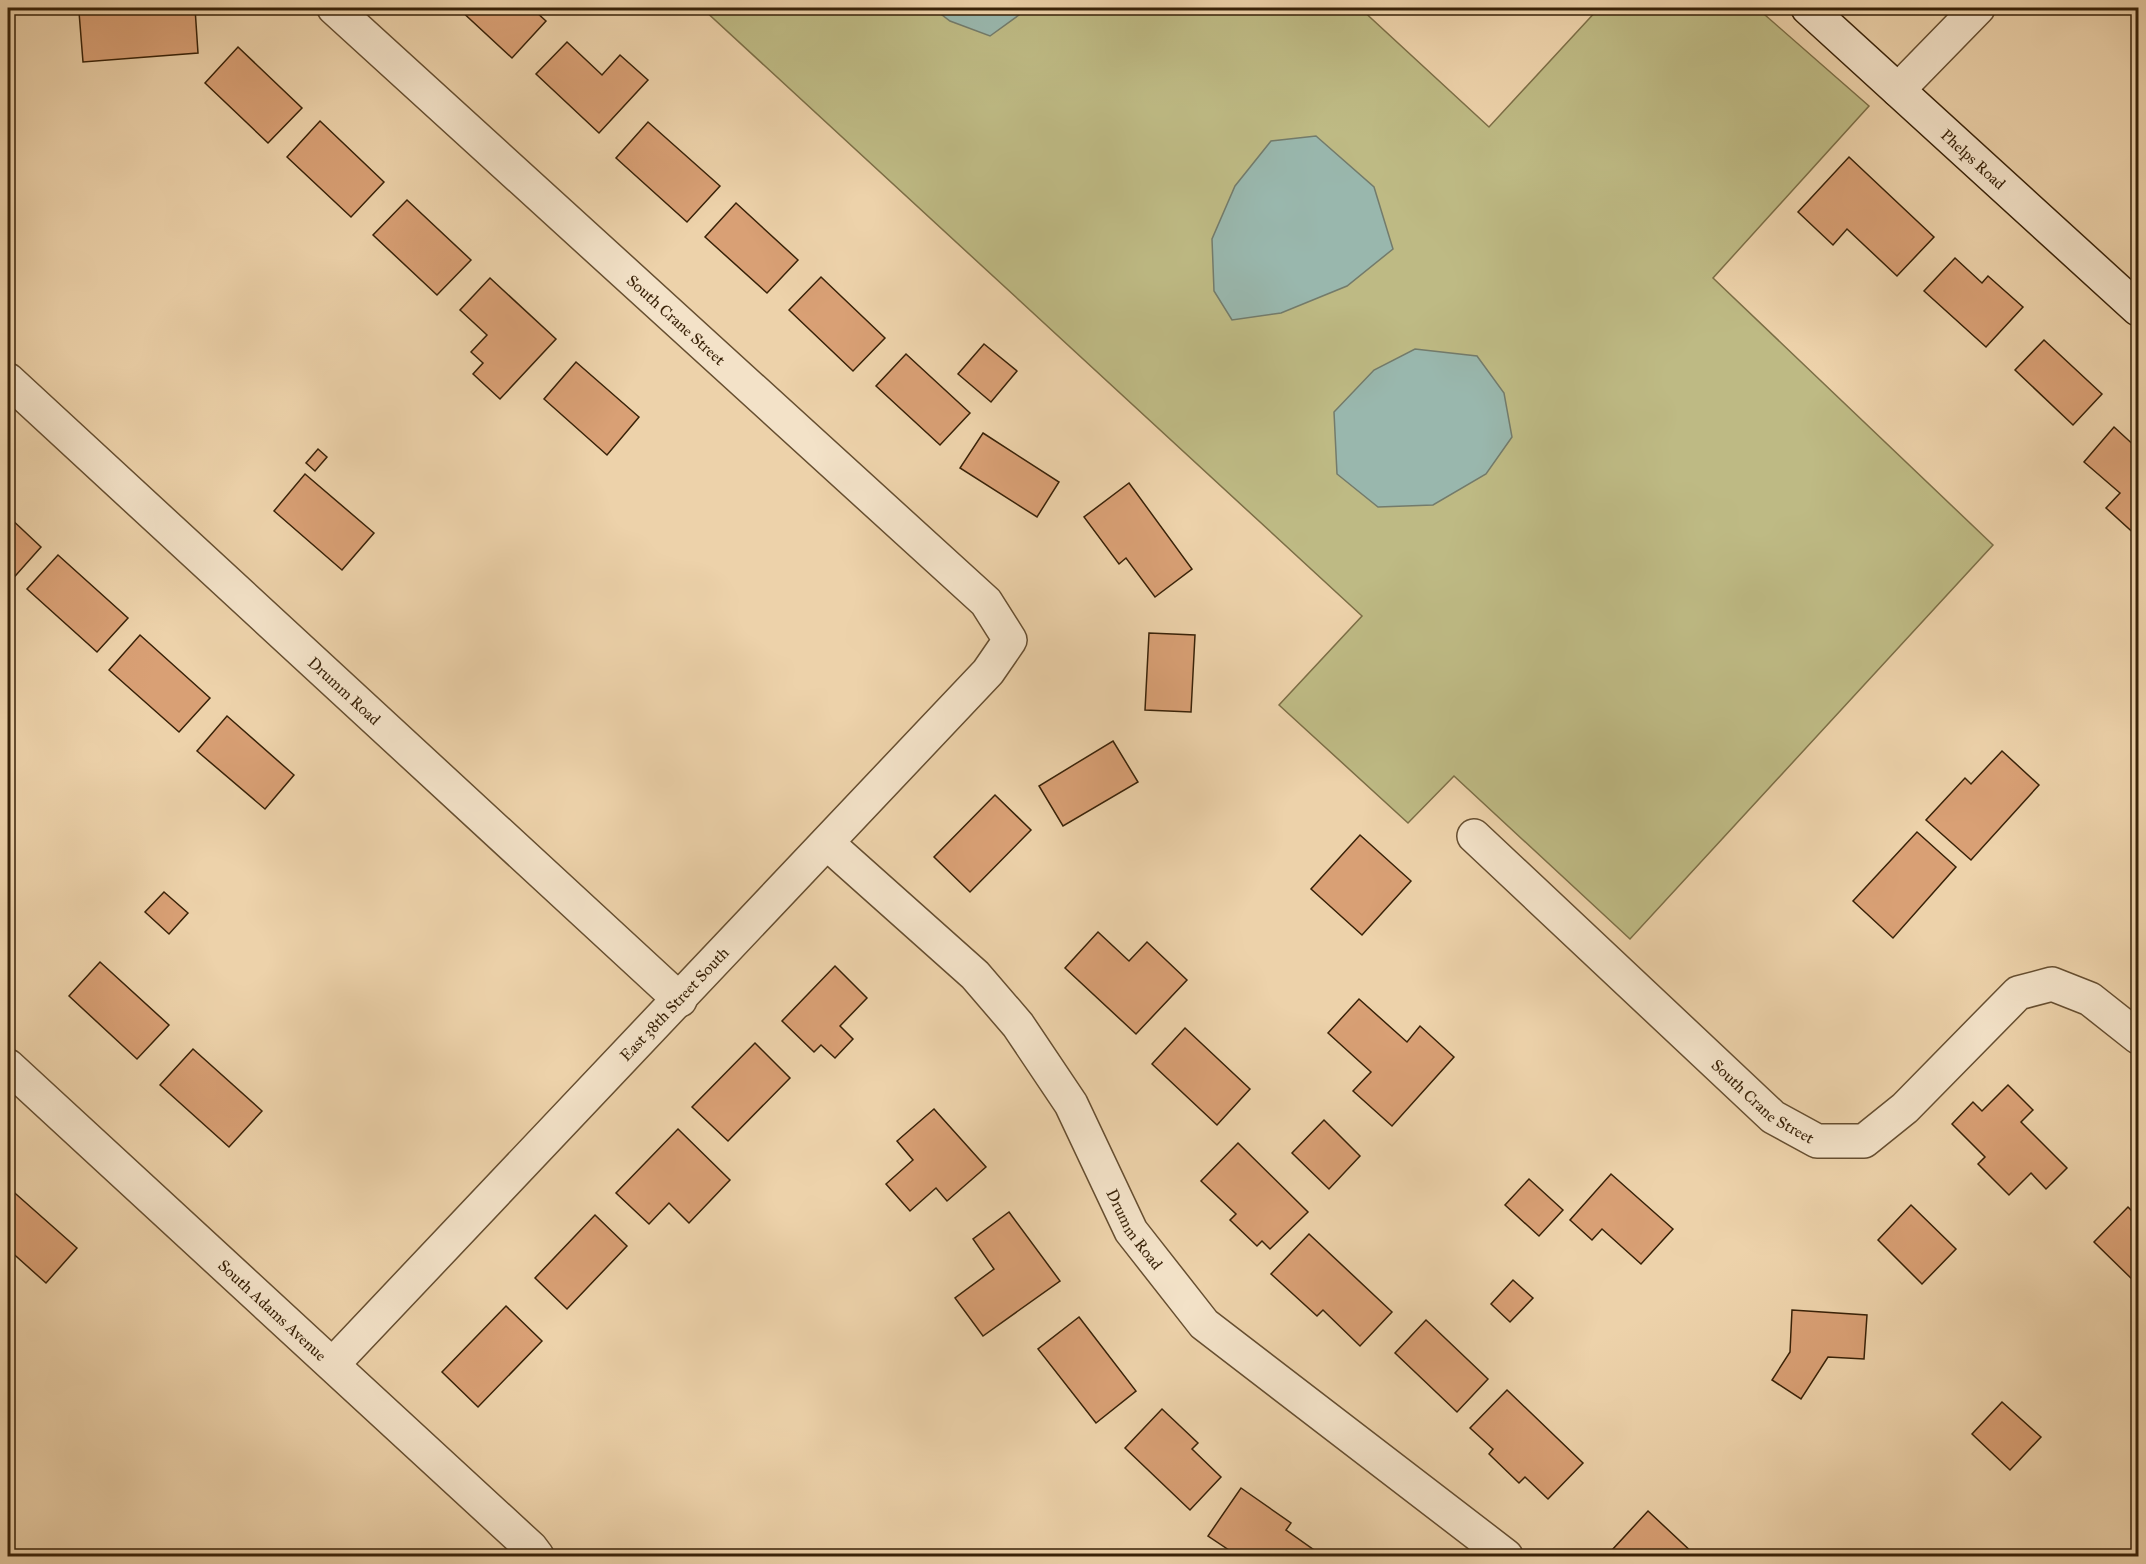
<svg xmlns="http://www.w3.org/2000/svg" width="2146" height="1564" viewBox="0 0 2146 1564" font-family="'IM FELL Great Primer',serif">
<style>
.green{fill:#beba84;stroke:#7c6e46;stroke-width:1.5}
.water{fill:#99b7ad;stroke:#737b6b;stroke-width:1.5}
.building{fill:#d9a075;stroke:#392208;stroke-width:1.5}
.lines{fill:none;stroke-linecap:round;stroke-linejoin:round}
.street-casing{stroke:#664e30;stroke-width:36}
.secondary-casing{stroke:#392208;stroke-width:36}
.street{stroke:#f3e2c8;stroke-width:33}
.secondary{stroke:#f3e2c8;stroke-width:33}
.labels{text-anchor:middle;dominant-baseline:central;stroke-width:4.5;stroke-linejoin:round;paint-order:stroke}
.street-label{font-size:16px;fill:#392208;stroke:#f3e2c8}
</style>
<rect width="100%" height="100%" fill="#edd2aa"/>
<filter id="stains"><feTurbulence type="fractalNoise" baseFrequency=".00333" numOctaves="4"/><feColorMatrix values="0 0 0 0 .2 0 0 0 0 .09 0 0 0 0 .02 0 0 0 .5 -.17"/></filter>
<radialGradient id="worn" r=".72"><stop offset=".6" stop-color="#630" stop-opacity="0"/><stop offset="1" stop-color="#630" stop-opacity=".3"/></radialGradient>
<polygon class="green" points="702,8 1360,8 1489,127 1599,8 1757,8 1869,106 1713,278 1993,545 1630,939 1454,776 1408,823 1279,705 1362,616"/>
<g class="water">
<polygon points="933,8 1022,8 1019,15 990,36 950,21"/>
<polygon points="1316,136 1374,187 1393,249 1347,286 1281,313 1232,320 1214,291 1212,239 1235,186 1271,141"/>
<polygon points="1415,349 1477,356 1504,393 1512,437 1486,474 1433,505 1378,507 1337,474 1334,412 1374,370"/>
</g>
<g class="building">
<polygon points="135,8 195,8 198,53 83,62 79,12"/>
<polygon points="458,8 537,8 534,10 546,21 512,58"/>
<polygon points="567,42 602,75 620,55 648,80 599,133 536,74"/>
<polygon points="238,47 302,108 268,143 205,83"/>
<polygon points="320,121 384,182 351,217 287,157"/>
<polygon points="648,122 720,186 687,222 616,158"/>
<polygon points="1849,157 1934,237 1897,276 1847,229 1833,245 1798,212"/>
<polygon points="407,200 471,260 437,295 373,235"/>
<polygon points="736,203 798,260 767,293 705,237"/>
<polygon points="1955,258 1982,283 1988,276 2023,307 1986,347 1924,291"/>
<polygon points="821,277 885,338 853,371 789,310"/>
<polygon points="490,278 556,339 500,399 473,374 483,363 471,352 487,335 460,310"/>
<polygon points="2044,340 2102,394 2073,425 2015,370"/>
<polygon points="984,344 1017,371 991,402 958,374"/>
<polygon points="906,354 970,413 940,445 876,386"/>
<polygon points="576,362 639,417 607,455 544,399"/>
<polygon points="2114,427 2138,449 2138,537 2106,508 2120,493 2084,462"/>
<polygon points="983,433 1059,482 1037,517 960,468"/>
<polygon points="318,449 327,457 315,471 306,463"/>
<polygon points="305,474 374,533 342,570 274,511"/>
<polygon points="1129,483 1192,569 1155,597 1126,558 1119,564 1084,517"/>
<polygon points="8,516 41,547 9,583 8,582"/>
<polygon points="58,555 128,618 97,652 27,589"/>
<polygon points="1149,633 1195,635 1191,712 1145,710"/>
<polygon points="140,635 210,698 179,732 109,670"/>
<polygon points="227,716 294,775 265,809 197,751"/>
<polygon points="1113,741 1138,782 1063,826 1039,786"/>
<polygon points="2002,751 2039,785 1971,860 1926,820 1965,778 1971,784"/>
<polygon points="995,795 1031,830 970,892 934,857"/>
<polygon points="1917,832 1956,867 1893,938 1853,901"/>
<polygon points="1360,835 1411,881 1362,935 1311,889"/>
<polygon points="164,892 188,913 169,934 145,912"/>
<polygon points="1098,932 1129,961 1147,942 1187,980 1136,1034 1065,968"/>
<polygon points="100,962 169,1025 137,1059 69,996"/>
<polygon points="835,966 867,998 840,1026 853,1039 835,1058 821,1045 814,1052 782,1021"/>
<polygon points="1359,999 1407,1042 1420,1026 1454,1057 1392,1126 1353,1091 1371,1072 1328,1033"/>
<polygon points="1185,1028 1250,1089 1217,1125 1152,1064"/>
<polygon points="755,1043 790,1078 728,1141 692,1107"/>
<polygon points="193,1049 262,1111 229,1147 160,1085"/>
<polygon points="2008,1085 2033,1110 2021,1122 2067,1168 2046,1189 2031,1173 2009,1195 1978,1164 1985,1157 1952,1124 1973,1102 1982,1111"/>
<polygon points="934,1109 986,1167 947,1201 936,1188 910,1211 886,1184 913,1160 897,1141"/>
<polygon points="1324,1120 1360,1156 1329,1189 1292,1153"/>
<polygon points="678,1129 730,1180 689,1223 669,1203 649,1224 616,1193"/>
<polygon points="1238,1143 1308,1212 1270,1249 1262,1241 1257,1246 1230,1220 1236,1214 1201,1181"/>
<polygon points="1611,1174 1673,1229 1641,1264 1602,1229 1592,1240 1570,1220"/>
<polygon points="1529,1179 1563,1210 1539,1236 1505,1205"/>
<polygon points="8,1187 77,1248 46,1283 8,1249"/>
<polygon points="1911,1205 1956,1249 1922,1284 1878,1240"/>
<polygon points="2128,1207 2138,1217 2138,1285 2094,1242"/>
<polygon points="1009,1212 1060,1281 983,1336 955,1298 994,1269 973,1239"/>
<polygon points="595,1215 627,1246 567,1309 535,1278"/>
<polygon points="1309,1234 1392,1312 1360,1346 1323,1310 1317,1316 1271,1274"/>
<polygon points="1513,1280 1533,1298 1510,1322 1491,1304"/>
<polygon points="506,1306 542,1341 478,1407 442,1372"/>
<polygon points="1792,1310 1867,1315 1864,1359 1828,1357 1801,1399 1772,1380 1790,1352"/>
<polygon points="1079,1317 1136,1391 1096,1423 1038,1349"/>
<polygon points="1426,1320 1488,1379 1457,1412 1395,1353"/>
<polygon points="1507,1390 1583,1463 1548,1499 1525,1477 1519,1483 1489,1454 1493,1449 1470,1428"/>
<polygon points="2002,1402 2041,1437 2010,1470 1972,1434"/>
<polygon points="1162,1409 1198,1443 1192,1449 1221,1477 1190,1510 1125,1448"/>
<polygon points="1241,1488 1291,1523 1286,1530 1314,1550 1309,1556 1238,1556 1208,1536"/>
<polygon points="1648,1511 1696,1556 1619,1556 1612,1550"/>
</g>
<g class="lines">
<defs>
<g id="street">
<polyline points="1898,90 1978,8"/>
<path id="s1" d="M 8,380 L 680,1000"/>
<path id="s2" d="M 1474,836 L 1773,1117 L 1817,1141 L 1864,1141 L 1905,1108 L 2018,993 L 2052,984 L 2090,999 L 2138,1037"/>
<path id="s3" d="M 827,843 L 975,975 L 1018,1025 L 1071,1104 L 1131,1231 L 1204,1324 L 1506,1556"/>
<path id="s4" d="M 8,1066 L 531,1548 L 537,1556"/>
<path id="s5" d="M 333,1364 L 988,672 L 1010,640 L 986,602 L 334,8"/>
</g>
<g id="secondary">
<path id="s6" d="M 1808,8 L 2138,309"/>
</g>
</defs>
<use href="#street" class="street-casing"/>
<use href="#secondary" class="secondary-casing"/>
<use href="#street" class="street"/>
<use href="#secondary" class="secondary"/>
</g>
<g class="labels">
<g class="street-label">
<text stroke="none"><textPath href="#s6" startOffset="224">Phelps Road</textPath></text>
<text transform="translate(676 320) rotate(42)">South Crane Street</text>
<text stroke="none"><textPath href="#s1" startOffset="458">Drumm Road</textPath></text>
<text stroke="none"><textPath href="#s5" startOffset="496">East 38th Street South</textPath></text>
<text stroke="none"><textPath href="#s2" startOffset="393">South Crane Street</textPath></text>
<text stroke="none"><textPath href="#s3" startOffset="500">Drumm Road</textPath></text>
<text stroke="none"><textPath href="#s4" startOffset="360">South Adams Avenue</textPath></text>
</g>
</g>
<rect width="2146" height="1564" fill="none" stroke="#edd2aa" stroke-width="30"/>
<rect x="9" y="9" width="2128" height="1546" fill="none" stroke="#392208" stroke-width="3"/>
<rect x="15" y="15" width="2116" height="1534" fill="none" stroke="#392208" stroke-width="1.5"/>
<rect width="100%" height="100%" filter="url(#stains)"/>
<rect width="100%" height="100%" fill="url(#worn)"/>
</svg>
